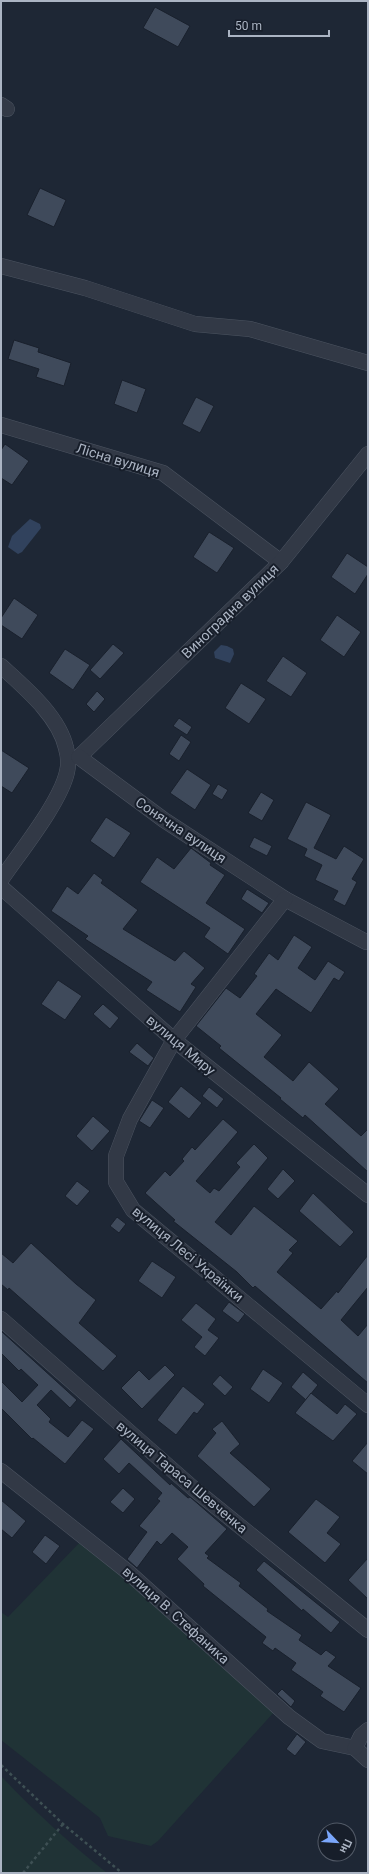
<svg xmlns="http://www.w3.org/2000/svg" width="369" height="1874" viewBox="0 0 369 1874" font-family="Roboto,sans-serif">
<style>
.green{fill:#203336}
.water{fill:#31425d}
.building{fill:#3f4a5b;stroke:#19202c}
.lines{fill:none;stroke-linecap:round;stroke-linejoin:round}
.minor-casing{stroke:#4c5461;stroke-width:16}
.path{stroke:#3e5054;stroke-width:2.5;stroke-dasharray:3 3;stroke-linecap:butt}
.minor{stroke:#323946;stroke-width:15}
.labels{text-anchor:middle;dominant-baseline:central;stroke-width:4;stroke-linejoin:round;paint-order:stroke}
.street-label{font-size:14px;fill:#abb4c3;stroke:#171e2a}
</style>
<rect width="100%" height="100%" fill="#1e2735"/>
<g class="green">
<polygon points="81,1541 275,1711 158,1841 151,1846 108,1836 100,1818 1,1740 1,1612 8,1617"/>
<path d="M 1,1776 C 34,1811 69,1843 107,1873 L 1,1873 Z"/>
</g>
<g class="water">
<polygon points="30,519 40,524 41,528 22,552 18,554 8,547 12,536"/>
<polygon points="221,645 227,646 233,649 234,654 230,663 215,658 214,652"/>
</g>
<g class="building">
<polygon points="155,7 190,26 178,47 143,28"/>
<polygon points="40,188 66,200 54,227 27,215"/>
<polygon points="14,340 39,348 38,352 71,363 64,386 36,377 39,369 8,359"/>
<polygon points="122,380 146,389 137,413 114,404"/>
<polygon points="196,397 214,406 200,433 182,424"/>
<polygon points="5,444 29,461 12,485 1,478 1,450"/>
<polygon points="209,532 234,548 217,573 193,557"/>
<polygon points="347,553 368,567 368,574 355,594 331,577"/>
<polygon points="14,598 38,615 22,639 1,625 1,618"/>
<polygon points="337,615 361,632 344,657 320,640"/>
<polygon points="113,644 124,653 100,679 90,670"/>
<polygon points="65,649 90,665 73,690 49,673"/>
<polygon points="283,656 307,673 291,697 266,681"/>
<polygon points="241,683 266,699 249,724 225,708"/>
<polygon points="97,691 105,699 94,712 86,704"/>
<polygon points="179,718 192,727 187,735 173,726"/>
<polygon points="181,735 191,742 179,761 169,754"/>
<polygon points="1,750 29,768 12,793 1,786"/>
<polygon points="187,769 211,785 195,810 170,793"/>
<polygon points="218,784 228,790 222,800 212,794"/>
<polygon points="261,792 274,800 262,821 248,813"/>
<polygon points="306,802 331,815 314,848 336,859 344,846 364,859 352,879 357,882 345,906 333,900 338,891 315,880 322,865 304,856 307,849 287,839"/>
<polygon points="106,817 131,833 114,858 90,841"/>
<polygon points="254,837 272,846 267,856 249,847"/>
<polygon points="191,848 211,863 210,865 225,875 206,903 245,929 228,954 204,937 210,928 140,882 157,857 174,869"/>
<polygon points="94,873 103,880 101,883 138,910 123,929 175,961 184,951 205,968 191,984 196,987 180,1012 146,990 152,982 85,939 88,936 51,911 67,886 78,894"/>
<polygon points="247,889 269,903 262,913 241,899"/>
<polygon points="294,935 312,947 298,968 315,980 328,961 345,972 339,981 334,978 311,1013 276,989 256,1014 282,1035 264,1057 293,1081 309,1062 339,1089 325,1104 361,1136 368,1129 368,1172 305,1115 303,1118 280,1099 281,1098 219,1048 221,1046 196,1026 226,988 240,998 257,976 254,974 269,953 278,960"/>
<polygon points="58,980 82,996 65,1020 41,1004"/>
<polygon points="103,1004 119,1018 110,1029 93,1014"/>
<polygon points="137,1043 154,1058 148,1066 129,1052"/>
<polygon points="181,1086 202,1103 189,1119 168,1102"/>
<polygon points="209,1087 224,1099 217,1108 202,1096"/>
<polygon points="152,1100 164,1108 150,1128 139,1121"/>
<polygon points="93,1116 110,1131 92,1151 76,1136"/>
<polygon points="223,1119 238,1132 196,1181 210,1193 214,1188 219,1191 240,1167 236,1163 254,1144 268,1158 215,1222 231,1235 254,1206 298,1241 289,1250 293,1253 277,1272 321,1309 337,1291 338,1293 368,1255 368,1287 341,1320 358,1336 368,1324 368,1383 255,1286 253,1288 237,1272 173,1221 175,1220 145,1193 165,1171 170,1176 184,1161 182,1159 192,1147 195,1150"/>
<polygon points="283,1169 295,1181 278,1199 267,1189"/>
<polygon points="77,1181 90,1191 77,1206 65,1196"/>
<polygon points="313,1193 354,1232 340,1247 299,1211"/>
<polygon points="117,1217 126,1224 119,1233 110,1226"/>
<polygon points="31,1243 76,1284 96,1300 79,1323 117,1356 103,1371 9,1288 8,1290 1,1284 1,1253 13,1263"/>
<polygon points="152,1261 176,1277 162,1298 138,1281"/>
<polygon points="229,1302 245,1314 238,1323 222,1311"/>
<polygon points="196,1303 216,1319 208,1330 219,1338 205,1356 194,1347 202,1337 181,1320"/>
<polygon points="1,1331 77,1400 70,1408 51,1390 37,1405 51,1419 49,1422 68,1437 82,1420 94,1429 65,1464 33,1438 32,1439 1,1408 1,1381 22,1402 38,1385 21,1369 19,1371 1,1353"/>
<polygon points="165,1365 175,1375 142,1409 121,1388 139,1370 149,1380"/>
<polygon points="263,1369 283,1383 269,1403 250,1389"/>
<polygon points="303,1372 318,1385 306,1400 291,1387"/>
<polygon points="220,1375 233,1387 225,1396 212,1384"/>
<polygon points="183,1386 205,1404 197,1414 194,1412 176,1435 157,1420"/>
<polygon points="311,1393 337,1414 345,1404 357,1414 333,1441 295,1413"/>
<polygon points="222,1421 240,1444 230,1453 271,1489 254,1507 197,1456 216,1433 212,1429"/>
<polygon points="121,1439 170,1485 171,1483 188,1498 190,1497 227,1529 205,1553 209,1556 207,1558 241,1583 239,1586 268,1609 267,1611 302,1635 299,1640 321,1655 326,1650 336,1657 328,1666 361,1688 344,1712 320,1696 323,1692 291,1670 296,1663 275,1648 273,1651 262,1643 266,1637 203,1586 204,1584 177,1559 188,1547 172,1533 161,1545 157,1541 137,1568 127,1559 147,1532 139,1526 160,1501 157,1499 162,1493 129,1463 119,1474 103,1459"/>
<polygon points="368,1442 368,1474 352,1461"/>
<polygon points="123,1488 135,1499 123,1513 110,1502"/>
<polygon points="316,1499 340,1517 327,1533 341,1544 325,1563 288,1532"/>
<polygon points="1,1500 26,1521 12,1538 1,1529"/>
<polygon points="45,1535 60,1546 46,1564 32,1552"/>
<polygon points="368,1558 368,1599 348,1580"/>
<polygon points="264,1561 340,1622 331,1633 303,1609 302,1611 256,1570"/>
<polygon points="282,1689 295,1701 291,1707 277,1694"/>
<polygon points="297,1734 306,1742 295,1756 286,1749"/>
</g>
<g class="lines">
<defs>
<g id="minor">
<polyline points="1,105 7,109"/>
<polyline points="1,266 85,288 195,324 250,329 368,363"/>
<polyline points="1,425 163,473 281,562"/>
<path d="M 1,666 C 24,687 59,716 66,748 C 68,755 69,764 67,772 C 60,803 20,852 1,880"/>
<polyline points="79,757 281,562 368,454"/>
<polyline points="79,757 164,820 285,899 366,942"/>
<polyline points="1,887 174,1040 368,1195"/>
<polyline points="285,899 174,1040 130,1119 116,1156 116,1182 133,1210 368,1405"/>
<polyline points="1,1319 194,1489 368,1630"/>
<polyline points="1,1471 128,1572 289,1717 322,1741 355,1748 368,1760"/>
<polyline points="355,1748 361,1736 368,1730"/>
</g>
</defs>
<use href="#minor" class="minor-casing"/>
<g class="path">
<polyline points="1,1765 63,1824 122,1873"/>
<polyline points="23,1873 63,1824"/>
</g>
<use href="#minor" class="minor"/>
</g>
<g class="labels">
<g class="street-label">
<text transform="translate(118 460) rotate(17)">Лісна вулиця</text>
<text transform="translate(230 611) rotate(-44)">Виноградна вулиця</text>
<text transform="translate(181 830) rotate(34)">Сонячна вулиця</text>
<text transform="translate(181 1045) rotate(40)">вулиця Миру</text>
<text transform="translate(188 1254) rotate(40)">вулиця Лесі Українки</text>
<text transform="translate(182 1477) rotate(40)">вулиця Тараса Шевченка</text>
<text transform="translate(176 1615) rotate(42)">вулиця В. Стефаника</text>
</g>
</g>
<rect width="369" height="1874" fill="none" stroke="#abb4c3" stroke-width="4"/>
<g transform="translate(337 1842) rotate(115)"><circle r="19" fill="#171e2a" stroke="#525a67"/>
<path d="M0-3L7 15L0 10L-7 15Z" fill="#7aa6fa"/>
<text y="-6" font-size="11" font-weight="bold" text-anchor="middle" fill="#abb4c3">Пн</text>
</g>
<path d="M229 30v6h100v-6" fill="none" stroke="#abb4c3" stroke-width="2"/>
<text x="235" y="30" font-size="12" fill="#abb4c3" stroke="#171e2a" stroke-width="3" paint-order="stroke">50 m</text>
</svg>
